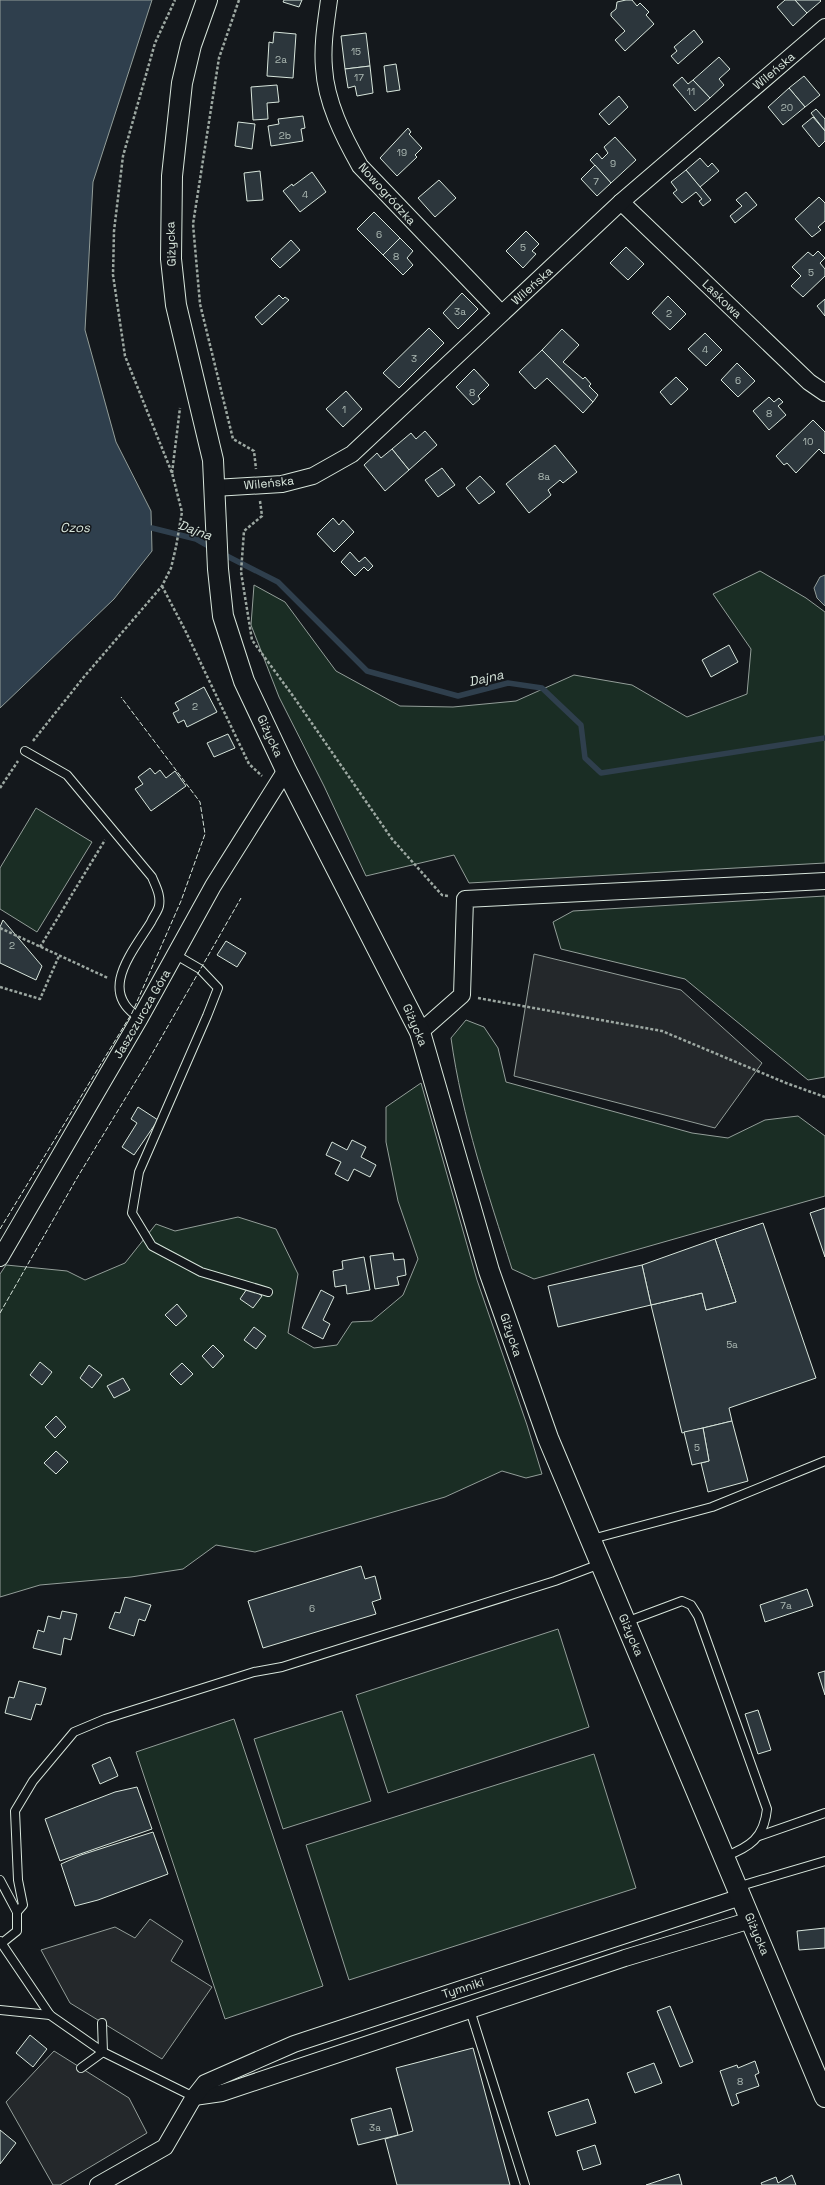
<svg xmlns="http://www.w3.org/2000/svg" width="825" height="2185" viewBox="0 0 825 2185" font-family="'Space Grotesk',sans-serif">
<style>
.green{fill:#1a2d24;stroke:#939e99}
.parking{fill:#24282b;stroke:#939e99}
.water{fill:#2f3f4d;stroke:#939e99}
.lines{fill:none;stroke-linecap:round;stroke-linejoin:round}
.stream{stroke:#2f3f4d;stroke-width:5.5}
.building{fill:#2c363c;stroke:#d8e6dc}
.service-casing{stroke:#d8e6dc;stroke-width:10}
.minor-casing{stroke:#d8e6dc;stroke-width:18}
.tertiary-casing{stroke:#d8e6dc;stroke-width:22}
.path{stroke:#9da8a2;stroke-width:2.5;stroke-dasharray:3 2;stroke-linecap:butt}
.service{stroke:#14181c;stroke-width:8}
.minor{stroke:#14181c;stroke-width:16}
.tertiary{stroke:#14181c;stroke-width:20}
.fence{stroke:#d8e6dc;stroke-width:1;stroke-dasharray:5 2;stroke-linecap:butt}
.labels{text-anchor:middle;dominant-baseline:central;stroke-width:3;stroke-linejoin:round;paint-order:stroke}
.number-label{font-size:10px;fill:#adbab4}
.street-label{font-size:12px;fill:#d8e6dc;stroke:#14181c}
.water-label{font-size:13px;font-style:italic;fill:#d8e6dc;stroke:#14181c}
</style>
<rect width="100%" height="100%" fill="#14181c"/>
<g class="green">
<polygon points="760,571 806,598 825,612 825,863 469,883 454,855 366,876 324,786 279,697 251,625 254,585 285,602 336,671 400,706 453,707 516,701 574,675 632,685 687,717 747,694 751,649 713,594"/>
<polygon points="36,808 92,842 37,932 0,909 0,868"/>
<polygon points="825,896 825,1077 808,1080 685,979 561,949 553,922 573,911"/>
<path d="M 466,1020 L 484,1027 L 498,1048 L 506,1082 L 692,1133 L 728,1138 L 765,1120 L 798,1116 L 825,1136 L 825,1196 L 534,1279 L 512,1269 C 488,1193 462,1118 451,1038 Z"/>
<polygon points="421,1083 477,1280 527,1425 542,1474 526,1478 502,1471 445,1497 255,1552 216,1545 183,1569 131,1577 40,1585 0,1597 0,1274 6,1265 67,1271 85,1280 125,1263 156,1224 175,1231 238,1217 276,1229 298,1274 288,1333 314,1348 337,1345 352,1322 372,1321 403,1295 418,1259 398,1201 386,1142 386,1107"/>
<polygon points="558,1629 589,1727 388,1793 356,1695"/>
<polygon points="342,1711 371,1801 283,1829 254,1739"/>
<polygon points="234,1719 323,1986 225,2019 136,1752"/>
<polygon points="594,1754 636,1888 349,1980 306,1845"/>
</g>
<g class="parking">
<polygon points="534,954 681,990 762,1063 715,1128 514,1076"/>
<polygon points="150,1919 183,1941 171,1961 212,1987 162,2059 70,2003 41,1950 115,1927 135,1938"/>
<polygon points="54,2051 129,2098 147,2133 60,2185 53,2185 6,2102"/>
</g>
<g class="water">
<polygon points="0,0 152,0 93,182 85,330 116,442 151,511 152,551 114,599 0,708"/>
<polygon points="825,575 825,606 817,598 814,588 820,577"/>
</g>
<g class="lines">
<g class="stream">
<polyline points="152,528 196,539 212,548"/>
<polyline points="221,553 278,582 367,671 458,696 508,683 542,688 581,725 585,758 601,773 825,738"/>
</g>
</g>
<g class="building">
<polygon points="284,0 302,0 299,7 283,2"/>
<polygon points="626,0 632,0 637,6 640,3 649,12 646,15 654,24 625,51 615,40 625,31 611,16 611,13 616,9 617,2"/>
<polygon points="785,0 795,0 807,13 793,26 777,7"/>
<polygon points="795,0 820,0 821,1 807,13"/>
<polygon points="694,30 703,42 678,64 671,56 677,51 674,47"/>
<polygon points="274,32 296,34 293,78 267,76 269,42 273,43"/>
<polygon points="366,33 370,66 345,69 341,36"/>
<polygon points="719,57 730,69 719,79 724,85 710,98 693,80"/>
<polygon points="396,64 400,90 387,92 384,66"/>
<polygon points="370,66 373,93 357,96 355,86 348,88 345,69"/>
<polygon points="804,76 820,95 805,107 789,88"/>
<polygon points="682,77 688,84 693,80 710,98 695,111 673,85"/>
<polygon points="277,85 279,102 267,103 268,119 253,120 251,87"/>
<polygon points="789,88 805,107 783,125 768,107"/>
<polygon points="619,96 628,107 609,125 599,114"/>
<polygon points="816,109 825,119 825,131 811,113"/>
<polygon points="303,116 305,128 301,129 303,141 271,146 268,126 279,124 278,119"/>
<polygon points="813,117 825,131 825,141 819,147 802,126"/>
<polygon points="238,122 255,124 252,149 235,146"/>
<polygon points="408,128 411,132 409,134 422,148 415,155 417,157 397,176 380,158"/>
<polygon points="615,137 636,160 611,183 590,160 597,153 602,159 608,153 604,147"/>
<polygon points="700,158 708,167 712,163 719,171 700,187 686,170"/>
<polygon points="595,165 611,183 597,196 581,179"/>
<polygon points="686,170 711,200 703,206 699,201 702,199 696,192 682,203 673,193 677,190 671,182"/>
<polygon points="260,171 263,200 247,201 244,173"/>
<polygon points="312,172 326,192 300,212 283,191 292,184 293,186"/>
<polygon points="439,180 456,198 435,217 418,198"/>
<polygon points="746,192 757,205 735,223 730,216 742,206 736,200"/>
<polygon points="819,197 825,203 825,221 818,227 821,230 812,237 795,219"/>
<polygon points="374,212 400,238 383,255 357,229"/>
<polygon points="526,231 539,244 532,251 536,254 523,268 506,251"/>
<polygon points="400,238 413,251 407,258 413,265 403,275 383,255"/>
<polygon points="291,240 300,250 280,268 271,259"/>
<polygon points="626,247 644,264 628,280 610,263"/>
<polygon points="818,251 825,258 820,263 825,269 825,276 803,297 791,286 801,276 792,267 808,252 813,256"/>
<polygon points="462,293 478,309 458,329 443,313"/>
<polygon points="279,295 283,299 285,297 289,300 262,325 255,317"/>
<polygon points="668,296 686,314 670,330 652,313"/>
<polygon points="825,299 825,316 817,306"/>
<polygon points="429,328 444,343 399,388 383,373"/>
<polygon points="562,329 579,345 563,362 583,379 585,377 591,384 589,386 598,395 593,402 542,350"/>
<polygon points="705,333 722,350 706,366 688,349"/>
<polygon points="542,350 593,402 583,413 547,378 535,389 519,372"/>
<polygon points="737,363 755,381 738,397 721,380"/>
<polygon points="474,369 489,385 478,396 480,399 473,405 456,387"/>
<polygon points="676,377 688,389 671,405 660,392"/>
<polygon points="346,391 362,409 343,427 326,409"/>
<polygon points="769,397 774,402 779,398 783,402 778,406 786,415 769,430 753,411"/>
<polygon points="813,420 825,432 825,453 824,454 819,449 796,473 787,463 784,465 776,456"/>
<polygon points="425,431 437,445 409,470 392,449 411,433 416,439"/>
<polygon points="555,445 577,472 563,483 560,480 548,490 551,495 529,513 506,484"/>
<polygon points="392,449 409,470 385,491 364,465 377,453 381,458"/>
<polygon points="442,468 455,485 438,497 425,480"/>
<polygon points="480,476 495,492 479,504 466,488"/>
<polygon points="333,518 339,525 343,520 354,532 334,552 317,534"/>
<polygon points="350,552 359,562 365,557 373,566 368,571 364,567 355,576 341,562"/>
<polygon points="729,645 738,662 711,677 702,660"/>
<polygon points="204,687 217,712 187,727 184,720 178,723 173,713 179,710 175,703"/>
<polygon points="228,734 235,748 214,757 207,743"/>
<polygon points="150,768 155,774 160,770 166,778 175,771 186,786 151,811 135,789 143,784 138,777"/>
<polygon points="3,920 42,966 36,980 0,963 0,927"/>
<polygon points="226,941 246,953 237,967 217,955"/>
<polygon points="138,1107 158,1120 134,1155 122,1147 137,1123 131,1119"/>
<polygon points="352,1140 366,1147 361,1157 376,1165 370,1177 354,1169 348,1181 335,1174 341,1162 326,1155 332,1142 347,1150"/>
<polygon points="825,1208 825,1257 810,1213"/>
<polygon points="763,1223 816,1378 729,1408 732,1421 682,1433 651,1305 702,1293 706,1310 736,1302 715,1239"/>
<polygon points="715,1239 736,1302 706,1310 702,1293 651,1305 642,1265"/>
<polygon points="393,1253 394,1260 404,1259 406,1275 397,1277 399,1285 375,1289 370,1256"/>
<polygon points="364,1257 370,1290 347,1294 346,1285 335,1287 333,1271 343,1269 342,1261"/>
<polygon points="642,1265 651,1305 558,1327 548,1286"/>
<polygon points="249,1286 262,1296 253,1308 240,1299"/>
<polygon points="321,1290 334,1297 323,1320 330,1324 323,1339 302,1328"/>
<polygon points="177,1304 187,1316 176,1326 165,1315"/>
<polygon points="254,1327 266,1336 256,1349 244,1340"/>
<polygon points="213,1345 224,1356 213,1368 202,1356"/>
<polygon points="40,1362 52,1372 42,1385 30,1375"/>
<polygon points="182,1363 193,1374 181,1385 170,1374"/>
<polygon points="89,1365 102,1375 92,1388 80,1378"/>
<polygon points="123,1378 130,1390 114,1398 107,1386"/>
<polygon points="56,1416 66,1427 55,1438 45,1427"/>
<polygon points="732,1421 748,1481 708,1492 701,1463 709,1461 703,1428"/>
<polygon points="703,1428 709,1461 692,1465 684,1432"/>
<polygon points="56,1451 68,1462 56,1474 44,1463"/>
<polygon points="361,1566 365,1579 375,1576 381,1599 372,1602 376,1614 263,1648 248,1601"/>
<polygon points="807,1589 813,1606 765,1622 760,1605"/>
<polygon points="125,1597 151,1605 145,1621 139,1619 134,1636 109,1628 115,1612 120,1613"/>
<polygon points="62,1611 77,1614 71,1640 64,1638 61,1655 33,1648 38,1630 44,1632 48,1616 60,1619"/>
<polygon points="825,1671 825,1695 818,1673"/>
<polygon points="19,1681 46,1688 41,1705 36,1704 31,1720 5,1713 9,1697 14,1698"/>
<polygon points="758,1710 771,1750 758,1754 745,1714"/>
<polygon points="110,1757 118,1776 100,1784 92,1765"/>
<polygon points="137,1787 152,1829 60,1861 45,1819 115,1792"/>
<polygon points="153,1832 168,1874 98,1900 75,1906 61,1864 81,1855"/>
<polygon points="825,1928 825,1948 799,1950 797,1931"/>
<polygon points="670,2006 693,2062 680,2067 657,2011"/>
<polygon points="30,2035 47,2049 33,2067 16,2053"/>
<polygon points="473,2048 510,2185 397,2185 385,2139 413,2131 396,2068"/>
<polygon points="755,2061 759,2073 755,2075 759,2086 736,2094 739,2103 732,2106 720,2071 737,2065 738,2068"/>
<polygon points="654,2063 662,2083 635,2093 627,2073"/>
<polygon points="588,2099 596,2123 556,2136 548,2112"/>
<polygon points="391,2108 398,2135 358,2145 351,2119"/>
<polygon points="0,2130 16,2143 0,2164"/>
<polygon points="595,2145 601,2164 583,2170 577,2151"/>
<polygon points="679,2174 682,2185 646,2185"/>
<polygon points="792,2175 796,2185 762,2185 761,2183 776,2177 778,2183"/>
</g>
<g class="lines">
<defs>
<g id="service">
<path d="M 25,751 L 67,775 L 152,877 C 156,887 161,895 159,906 C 158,911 153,917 151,922 C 132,953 97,992 140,1018"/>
<polyline points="176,955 200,969 218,988 207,1016 139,1172 132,1213 152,1246 201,1272 268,1292"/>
<polyline points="592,1539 712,1507 825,1461"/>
<path d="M 626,1622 L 682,1601 L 691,1605 L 698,1616 L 767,1809 C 764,1838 750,1847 724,1857"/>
<polyline points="759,1836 825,1813"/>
<polyline points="0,1880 17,1912 17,1931 2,1943"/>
<polyline points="737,1887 825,1861"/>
<polyline points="17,1912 23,1905 18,1880 15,1811 33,1781 74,1732 105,1719 254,1672 282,1667 555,1581 600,1564"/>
<polyline points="0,1941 50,2015 103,2052 194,2097"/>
<polyline points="0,2010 50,2015"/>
<polyline points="470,2010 525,2185"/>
<polyline points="81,2068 103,2052 102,2023"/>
</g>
<g id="minor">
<path d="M 329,0 C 326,22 322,45 324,68 C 326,102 343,136 360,166 L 501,313"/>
<polyline points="621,202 809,382 825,393"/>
<polyline points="214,488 282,484 313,476 352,454 621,202 825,27"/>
<polyline points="420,1032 462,995 465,899 825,881"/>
<polyline points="0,1258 140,1018 213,886 286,770"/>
<polyline points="194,2097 222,2093 625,1958 751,1920"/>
<polyline points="98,2185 165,2147 194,2097 205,2083 294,2044 741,1897"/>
</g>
<polyline id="tertiary" points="207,0 191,45 182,83 172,176 171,259 176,305 213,460 218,569 223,616 244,681 286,770 420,1032 489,1271 548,1438 825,2097"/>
</defs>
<use href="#service" class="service-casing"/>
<use href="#minor" class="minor-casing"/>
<use href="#tertiary" class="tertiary-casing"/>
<g class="path">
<polyline points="239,0 219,58 193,224 200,304 233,439 254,451 256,469"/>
<polyline points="172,473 180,408"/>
<polyline points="260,501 262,516 244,531 241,572 252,640 293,696 392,839 442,895 448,896"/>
<polyline points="162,586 185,630 249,764 262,776"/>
<polyline points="33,741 83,678 162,586 171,568 176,547 182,512 172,473 125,356 113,275 114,231 123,156 155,43 175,0"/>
<polyline points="0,788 18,761"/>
<polyline points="0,928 108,978"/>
<polyline points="40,947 105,840"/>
<polyline points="0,987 40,999 59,956"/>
<polyline points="478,998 662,1031 786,1083 825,1097"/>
</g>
<use href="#service" class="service"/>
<use href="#minor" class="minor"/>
<use href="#tertiary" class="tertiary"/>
<g class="fence">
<polyline points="0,1229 132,1013 181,901 205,834 200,802 121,697"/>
<polyline points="0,1313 77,1178 148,1061 241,898"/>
</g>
</g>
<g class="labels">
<g class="number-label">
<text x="356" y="51">15</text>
<text x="281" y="59">2a</text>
<text x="359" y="77">17</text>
<text x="691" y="91">11</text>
<text x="787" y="107">20</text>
<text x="285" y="135">2b</text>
<text x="402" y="152">19</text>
<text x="613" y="163">9</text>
<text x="596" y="181">7</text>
<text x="305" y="194">4</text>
<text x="379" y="234">6</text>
<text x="523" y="247">5</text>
<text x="396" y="256">8</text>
<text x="811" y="272">5</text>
<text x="460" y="311">3a</text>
<text x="669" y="313">2</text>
<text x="705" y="349">4</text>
<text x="414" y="358">3</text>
<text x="738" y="380">6</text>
<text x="472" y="392">8</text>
<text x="344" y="409">1</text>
<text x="769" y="413">8</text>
<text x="808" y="441">10</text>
<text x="544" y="476">8a</text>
<text x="195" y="706">2</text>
<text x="12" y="945">2</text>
<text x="732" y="1344">5a</text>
<text x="697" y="1447">5</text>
<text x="786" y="1605">7a</text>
<text x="312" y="1608">6</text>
<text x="740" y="2081">8</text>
<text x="375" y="2127">3a</text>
</g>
<g class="street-label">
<text transform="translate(774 71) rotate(-40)">Wileńska</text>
<text transform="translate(387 194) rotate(48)">Nowogródzka</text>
<text transform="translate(171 244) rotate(-92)">Giżycka</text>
<text transform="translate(532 286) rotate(-42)">Wileńska</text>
<text transform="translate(722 299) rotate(44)">Laskowa</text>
<text transform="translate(269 483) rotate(-6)">Wileńska</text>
<text transform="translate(270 736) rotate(65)">Giżycka</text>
<text transform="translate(142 1014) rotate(-60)">Jaszczurcza Góra</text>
<text transform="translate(415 1025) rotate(67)">Giżycka</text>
<text transform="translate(511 1335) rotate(71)">Giżycka</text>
<text transform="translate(631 1635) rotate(67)">Giżycka</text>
<text transform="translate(757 1934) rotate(67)">Giżycka</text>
<text transform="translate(463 1988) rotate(-18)">Tymniki</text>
</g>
<g class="water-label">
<text x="75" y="527">Czos</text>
<text transform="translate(195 530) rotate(20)">Dajna</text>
<text transform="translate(486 678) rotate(-13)">Dajna</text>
</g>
</g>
</svg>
